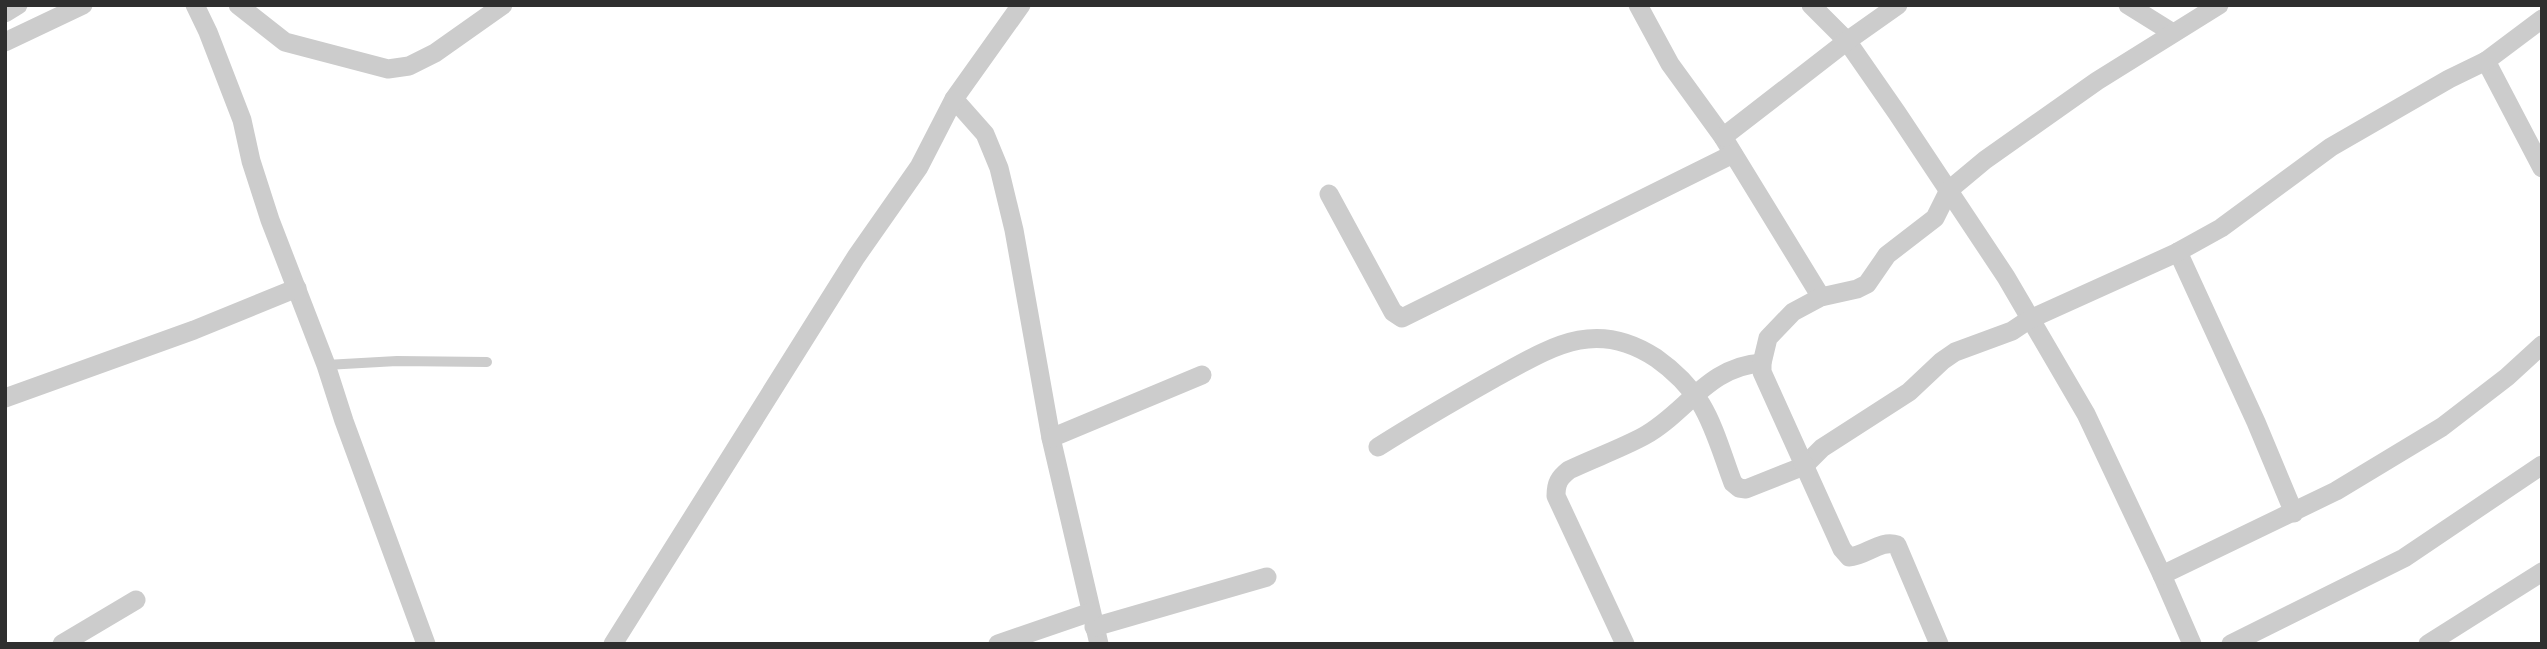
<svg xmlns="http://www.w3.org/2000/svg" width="2547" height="649" viewBox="0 0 2547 649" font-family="'Exo 2',sans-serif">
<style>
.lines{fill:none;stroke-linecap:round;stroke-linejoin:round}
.lane{stroke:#ccc;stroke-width:10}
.street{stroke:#ccc;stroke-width:19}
</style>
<rect width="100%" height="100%" fill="#fff"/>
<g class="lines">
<polyline class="lane" points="326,365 397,361 487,362"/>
<g class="street">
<polyline points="195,5 208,32 242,120 251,161 270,220 326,365 344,421 426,644"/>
<polyline points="238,5 285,42 388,69 409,66 435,53 503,5"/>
<polyline points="1638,5 1670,64 1723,137 1821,297"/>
<polyline points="1811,5 1847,41 1897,113 2006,277 2086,414 2162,575 2192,644"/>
<polyline points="2128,5 2173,33"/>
<polyline points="5,13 18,5"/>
<polyline points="5,42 83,5"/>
<polyline points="2486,61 2542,168"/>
<polyline points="954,99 985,134 999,168 1014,230 1051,438 1099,644"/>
<polyline points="1723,137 1847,41 1898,5"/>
<polyline points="1329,194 1393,312 1402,318 1733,154"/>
<polyline points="2178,252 2256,422 2294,513"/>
<polyline points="5,398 194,330 297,288"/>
<polyline points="1051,438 1202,375"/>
<path d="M 1378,447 C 1416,423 1454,401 1493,379 C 1550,348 1594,317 1656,358 C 1673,370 1690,387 1701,404 C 1715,427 1723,457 1733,483 L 1739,488 L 1746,489 L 1804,466 L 1822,448 L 1909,392 L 1942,361 L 1955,352 L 2012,331 L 2030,319 L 2174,254 L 2221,228 L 2331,147 L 2449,79 L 2486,61 L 2542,19"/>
<polyline points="2162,575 2336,491 2442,427 2507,377 2542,345"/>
<polyline points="1094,627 1267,577"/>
<polyline points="62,644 136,600"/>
<polyline points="613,644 856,257 919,167 954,99 1021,5"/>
<polyline points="998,644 1091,612"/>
<path d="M 1625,644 L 1556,496 C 1556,483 1559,478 1569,470 C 1594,458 1620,449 1644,436 C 1686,413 1708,366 1762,363"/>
<path d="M 1939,644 L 1897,545 C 1881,539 1866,556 1849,557 L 1842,549 L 1762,372 L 1762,363 L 1768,338 L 1793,312 L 1821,297 L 1857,289 L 1867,284 L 1887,255 L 1935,218 L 1949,190 L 1985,160 L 2097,81 L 2219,5"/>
<polyline points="2231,644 2404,558 2542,465"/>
<polyline points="2428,644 2542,572"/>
</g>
</g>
<rect width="2547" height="649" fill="none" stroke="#2f2f2f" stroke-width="14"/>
</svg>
